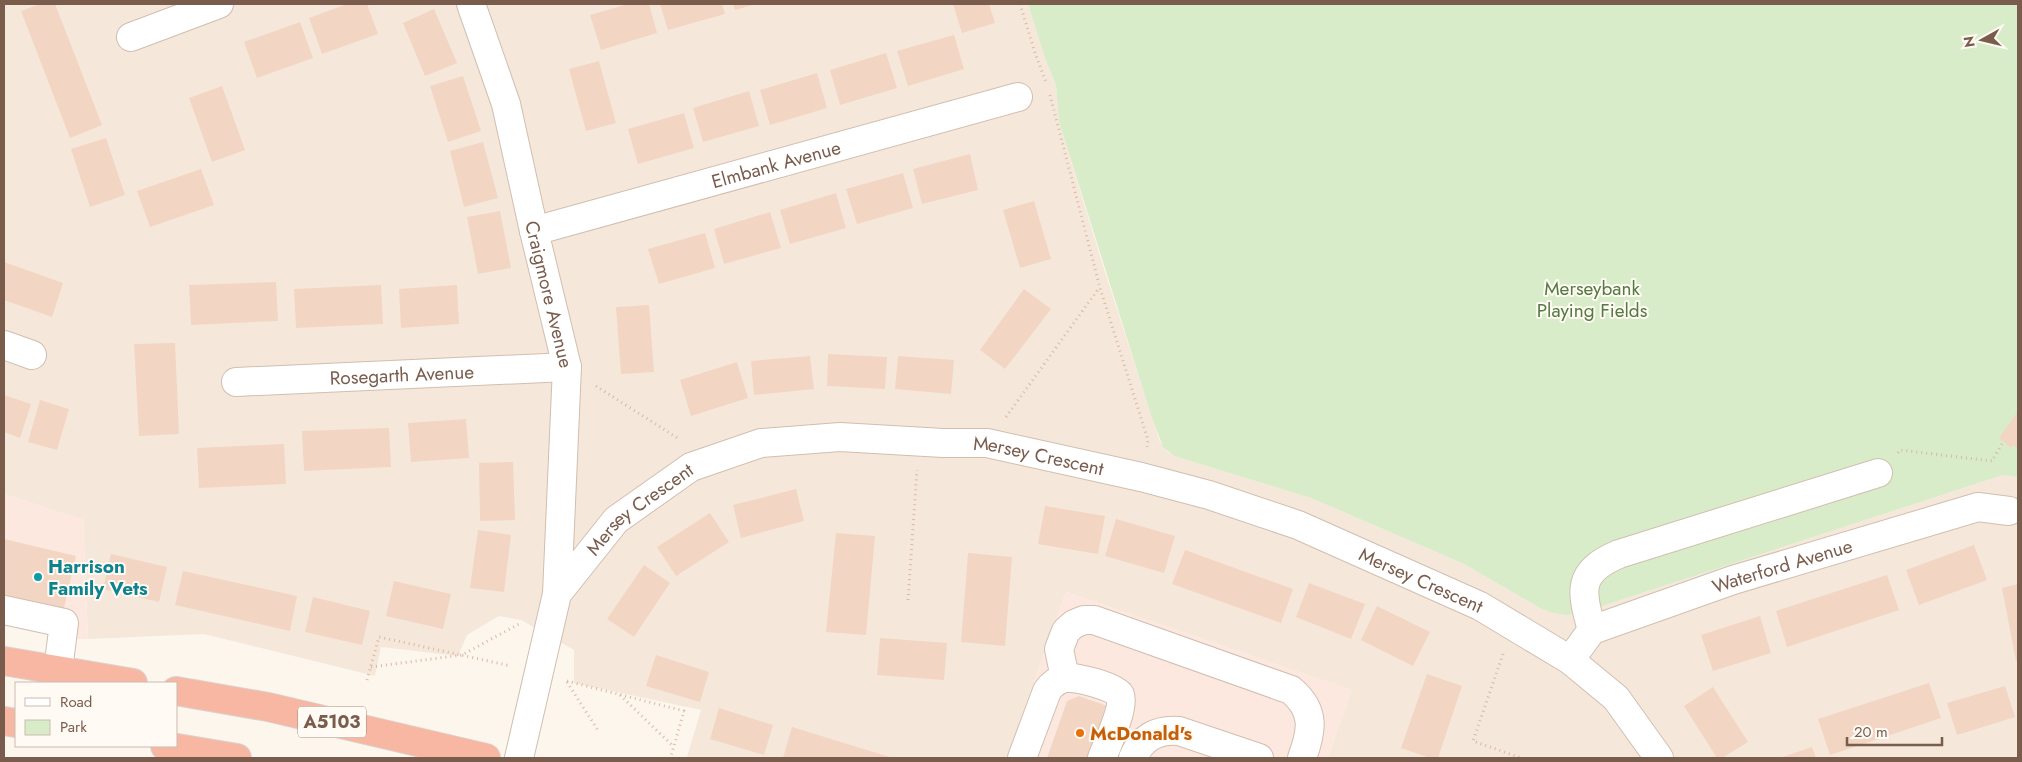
<svg xmlns="http://www.w3.org/2000/svg" width="2022" height="762" font-family="Jost,sans-serif">
  <rect width="100%" height="100%" fill="#fdf6ec"/>
  <path fill="#f5e8da" d="M4,4H1028L1045,58L1056,85L1059,122L1105,272L1160,442L1168,452L1174,456L1311,498L1464,564L1538,607L1587,611L2003,475L2016,476L2018,477V758H1328L1351,690L1066,592L1007,758L687,757L701,710L574,683V650L521,620L499,616L467,635L458,656L381,647L375,676L204,634L88,639L83,520L4,494Z"/>
  <g fill="#fde8e0">
    <path d="M4,494L83,520L88,639H77L4,625Z"/>
    <path d="M1066,592L1352,690L1328,758H1007Z"/>
  </g>
  <path fill="#d8ecc9" d="M1028,4H2018V477L2003,475L1587,611L1567,615L1553,613L1538,607L1464,564L1311,498L1174,456L1163,447L1152,418L1077,179L1059,122L1056,85L1045,58Z"/>
  <g fill="#f3d5c3">
    <path d="M40,4H55L102,125L70,138L21,11Z"/>
    <path d="M347,4H367L378,34L322,54L309,18Z"/>
    <path d="M628,4H649L657,33L601,50L590,15Z"/>
    <path d="M660,4H722L725,14L668,30Z"/>
    <path d="M733,4H756L735,10Z"/>
    <path d="M953,4H989L995,23L962,33Z"/>
    <path d="M434,9L457,63L425,76L403,23Z"/>
    <path d="M300,22L313,58L257,78L244,42Z"/>
    <path d="M954,35L964,69L908,86L897,51Z"/>
    <path d="M886,53L897,88L840,105L830,70Z"/>
    <path d="M599,61L616,123L586,131L569,69Z"/>
    <path d="M817,73L827,108L770,125L760,90Z"/>
    <path d="M463,76L481,131L448,142L430,86Z"/>
    <path d="M222,86L245,150L212,162L189,98Z"/>
    <path d="M749,91L759,126L703,142L693,108Z"/>
    <path d="M684,113L694,148L638,164L628,129Z"/>
    <path d="M106,138L125,195L90,207L71,149Z"/>
    <path d="M483,142L498,198L464,207L450,151Z"/>
    <path d="M970,154L978,190L922,204L913,169Z"/>
    <path d="M201,169L214,205L150,227L137,191Z"/>
    <path d="M903,173L913,208L857,224L846,189Z"/>
    <path d="M836,193L846,228L790,244L780,210Z"/>
    <path d="M1034,201L1051,259L1020,268L1003,210Z"/>
    <path d="M500,211L511,268L478,274L467,217Z"/>
    <path d="M770,212L781,248L724,264L714,229Z"/>
    <path d="M705,233L715,268L659,284L648,249Z"/>
    <path d="M4,262L63,283L52,317L4,300Z"/>
    <path d="M276,282L278,321L191,325L189,285Z"/>
    <path d="M381,285L383,324L296,328L294,289Z"/>
    <path d="M457,285L459,324L401,328L399,289Z"/>
    <path d="M1024,289L1051,309L1005,369L980,350Z"/>
    <path d="M649,305L654,372L621,374L616,307Z"/>
    <path d="M175,343L179,434L139,436L134,344Z"/>
    <path d="M828,354L887,357L885,389L827,386Z"/>
    <path d="M810,356L814,389L754,395L751,361Z"/>
    <path d="M898,356L954,360L951,394L895,389Z"/>
    <path d="M737,362L748,398L691,416L680,380Z"/>
    <path d="M4,395L31,404L20,438L4,432Z"/>
    <path d="M40,400L69,409L57,450L28,442Z"/>
    <path d="M2018,411V448L2013,445L2011,448L1999,438Z"/>
    <path d="M466,419L469,458L411,462L408,423Z"/>
    <path d="M389,428L391,467L304,471L302,431Z"/>
    <path d="M284,444L286,484L199,488L197,448Z"/>
    <path d="M513,462L515,520L480,521L479,463Z"/>
    <path d="M796,489L804,521L741,538L733,505Z"/>
    <path d="M1045,506L1105,516L1098,554L1038,544Z"/>
    <path d="M710,513L729,542L676,576L657,547Z"/>
    <path d="M1116,519L1175,536L1164,573L1105,556Z"/>
    <path d="M478,530L511,535L504,592L470,588Z"/>
    <path d="M836,533L875,536L866,635L826,632Z"/>
    <path d="M4,539L76,556L63,612L4,598Z"/>
    <path d="M1974,545L1987,580L1919,605L1906,570Z"/>
    <path d="M1185,550L1293,589L1281,623L1172,584Z"/>
    <path d="M968,553L1012,557L1005,646L961,642Z"/>
    <path d="M111,554L167,567L159,602L103,589Z"/>
    <path d="M644,565L670,583L634,637L607,619Z"/>
    <path d="M183,571L297,596L290,631L175,605Z"/>
    <path d="M1887,575L1899,610L1787,647L1776,611Z"/>
    <path d="M394,581L451,594L443,629L386,616Z"/>
    <path d="M1309,583L1365,604L1351,639L1296,617Z"/>
    <path d="M2018,584V660L2016,661L2002,588Z"/>
    <path d="M313,597L370,611L362,645L305,632Z"/>
    <path d="M1377,606L1430,632L1413,666L1361,640Z"/>
    <path d="M1760,616L1771,653L1713,671L1701,635Z"/>
    <path d="M880,638L947,643L944,680L877,675Z"/>
    <path d="M656,655L709,672L700,702L646,686Z"/>
    <path d="M1427,674L1462,686L1438,758H1430L1401,748Z"/>
    <path d="M1929,683L1941,718L1830,755L1818,719Z"/>
    <path d="M2005,686L2015,717L1957,735L1947,703Z"/>
    <path d="M1713,687L1748,742L1722,758H1717L1684,706Z"/>
    <path d="M1079,696L1113,708L1095,758H1047L1067,701Z"/>
    <path d="M719,708L773,725L764,755L710,739Z"/>
    <path d="M792,727L893,758H783Z"/>
    <path d="M1812,747L1816,758H1780Z"/>
  </g>
  <g fill="none" stroke-linecap="round" stroke-linejoin="round">
    <g stroke="#d1beb0" stroke-width="30">
      <g id="minor">
        <path id="s1" d="M471,4L506,104L534,231L567,367L557,594"/>
        <path d="M131,37L219,4"/>
        <path id="s2" d="M534,231L1018,97"/>
        <path d="M4,345L32,355"/>
        <path id="s3" d="M236,382L567,367"/>
        <path d="M4,610L64,623L58,670"/>
        <path d="M1592,630C1581,591 1576,572 1619,554L1878,473"/>
        <path id="s4" d="M1570,660L1592,630L1733,580L1978,507L2009,511"/>
        <path d="M1065,678L1059,649L1066,631L1074,624L1084,620H1094L1291,690C1316,711 1312,731 1302,758"/>
        <path id="s5" d="M519,758L557,594L616,520L691,467L761,443L840,437L943,443H987L1141,477L1209,495L1298,525L1480,606L1570,660L1616,698L1659,758"/>
        <path d="M1022,758L1047,691C1051,685 1057,680 1065,678C1075,676 1116,687 1120,695C1125,707 1107,745 1102,758"/>
        <path d="M1133,758C1141,738 1157,729 1179,731L1259,758"/>
      </g>
    </g>
    <g stroke="#dad1cd" stroke-width="30">
      <g id="highway">
        <path d="M4,661L133,683"/>
        <path d="M176,691L268,707L486,758"/>
        <path d="M4,721L16,723"/>
        <path d="M165,746L237,758"/>
      </g>
    </g>
    <g stroke="#d9b8a5" stroke-width="3" stroke-dasharray="1 4" stroke-linecap="butt">
      <path d="M1020,4L1035,53L1046,82"/>
      <path d="M1050,95L1100,288L1148,440L1147,447"/>
      <path d="M596,386L679,439"/>
      <path d="M1006,417L1099,288"/>
      <path d="M1898,453L1900,450L1992,461L2003,442"/>
      <path d="M908,600L917,470"/>
      <path d="M1503,654L1473,741L1521,758"/>
      <path d="M371,667L462,655L519,624"/>
      <path d="M367,680L379,637L511,666"/>
      <path d="M567,681L684,711L671,756"/>
      <path d="M567,682L599,732"/>
      <path d="M620,695L674,747"/>
    </g>
    <use href="#minor" stroke="#fff" stroke-width="28"/>
    <use href="#highway" stroke="#f7b7a3" stroke-width="28"/>
  </g>
  <circle fill="#0f9aa8" stroke="#fffaf3" stroke-width="2" cx="38" cy="577" r="5"/>
  <circle fill="#e8710a" stroke="#fffaf3" stroke-width="2" cx="1080" cy="733" r="5"/>
  <g text-anchor="middle" stroke-width="4" stroke-linejoin="round" paint-order="stroke">
    <rect fill="#fffaf3" stroke="#a28b7f" stroke-width="1" x="298" y="706.5" width="68" height="31" rx="4"/>
    <g font-size="18" font-weight="bold" fill="#7a5c4d">
      <text x="332" y="728">A5103</text>
    </g>
    <g font-size="19" fill="#7a5c4d" stroke="#fffaf3">
      <text dy="7" stroke="none"><textPath href="#s2" startOffset="251">Elmbank Avenue</textPath></text>
      <text dy="7" stroke="none"><textPath href="#s1" startOffset="301">Craigmore Avenue</textPath></text>
      <text dy="7" stroke="none"><textPath href="#s3" startOffset="166">Rosegarth Avenue</textPath></text>
      <text dy="7" stroke="none"><textPath href="#s5" startOffset="708">Mersey Crescent</textPath></text>
      <text dy="7" stroke="none"><textPath href="#s5" startOffset="288">Mersey Crescent</textPath></text>
      <text dy="7" stroke="none"><textPath href="#s4" startOffset="238">Waterford Avenue</textPath></text>
      <text dy="7" stroke="none"><textPath href="#s5" startOffset="1112">Mersey Crescent</textPath></text>
    </g>
    <g font-size="19" fill="#537a41" stroke="#fffaf3">
      <text x="1592" y="295">Merseybank<tspan x="1592" dy="22">Playing Fields</tspan></text>
    </g>
    <g font-size="19" font-weight="bold" fill="#0d838f" stroke="#fffaf3" text-anchor="start">
      <text x="48" y="573">Harrison<tspan x="48" dy="22">Family Vets</tspan></text>
    </g>
    <g font-size="19" font-weight="bold" fill="#c56008" stroke="#fffaf3" text-anchor="start">
      <text x="1090" y="740">McDonald's</text>
    </g>
  </g>
  <rect width="2022" height="762" fill="none" stroke="#7a5c4d" stroke-width="10"/>
  <rect x="15" y="682" width="162" height="65" fill="#fffaf3" stroke="#cabbb1"/>
  <rect x="25" y="698" width="25" height="8" fill="#ffffff" stroke="#cabbb1"/>
  <text x="60" y="707" font-size="15" fill="#7a5c4d">Road</text>
  <rect x="25" y="720" width="25" height="15" fill="#d8ecc9" stroke="#cabbb1"/>
  <text x="60" y="732" font-size="15" fill="#7a5c4d">Park</text>
  <g transform="translate(1982 40) rotate(262)" stroke="#fffaf3" stroke-width="4" paint-order="stroke">
  <path d="M0-4L9 19L0 12L-9 19Z" fill="#7a5c4d"/>
  <text y="-8" font-size="14" font-weight="bold" text-anchor="middle" fill="#7a5c4d">N</text>
  </g>
  <path d="M1847 737v8h95v-8" fill="none" stroke="#7a5c4d" stroke-width="2.5"/>
  <text x="1854" y="737" font-size="15" fill="#7a5c4d" stroke="#fffaf3" stroke-width="4" paint-order="stroke">20 m</text>
</svg>
